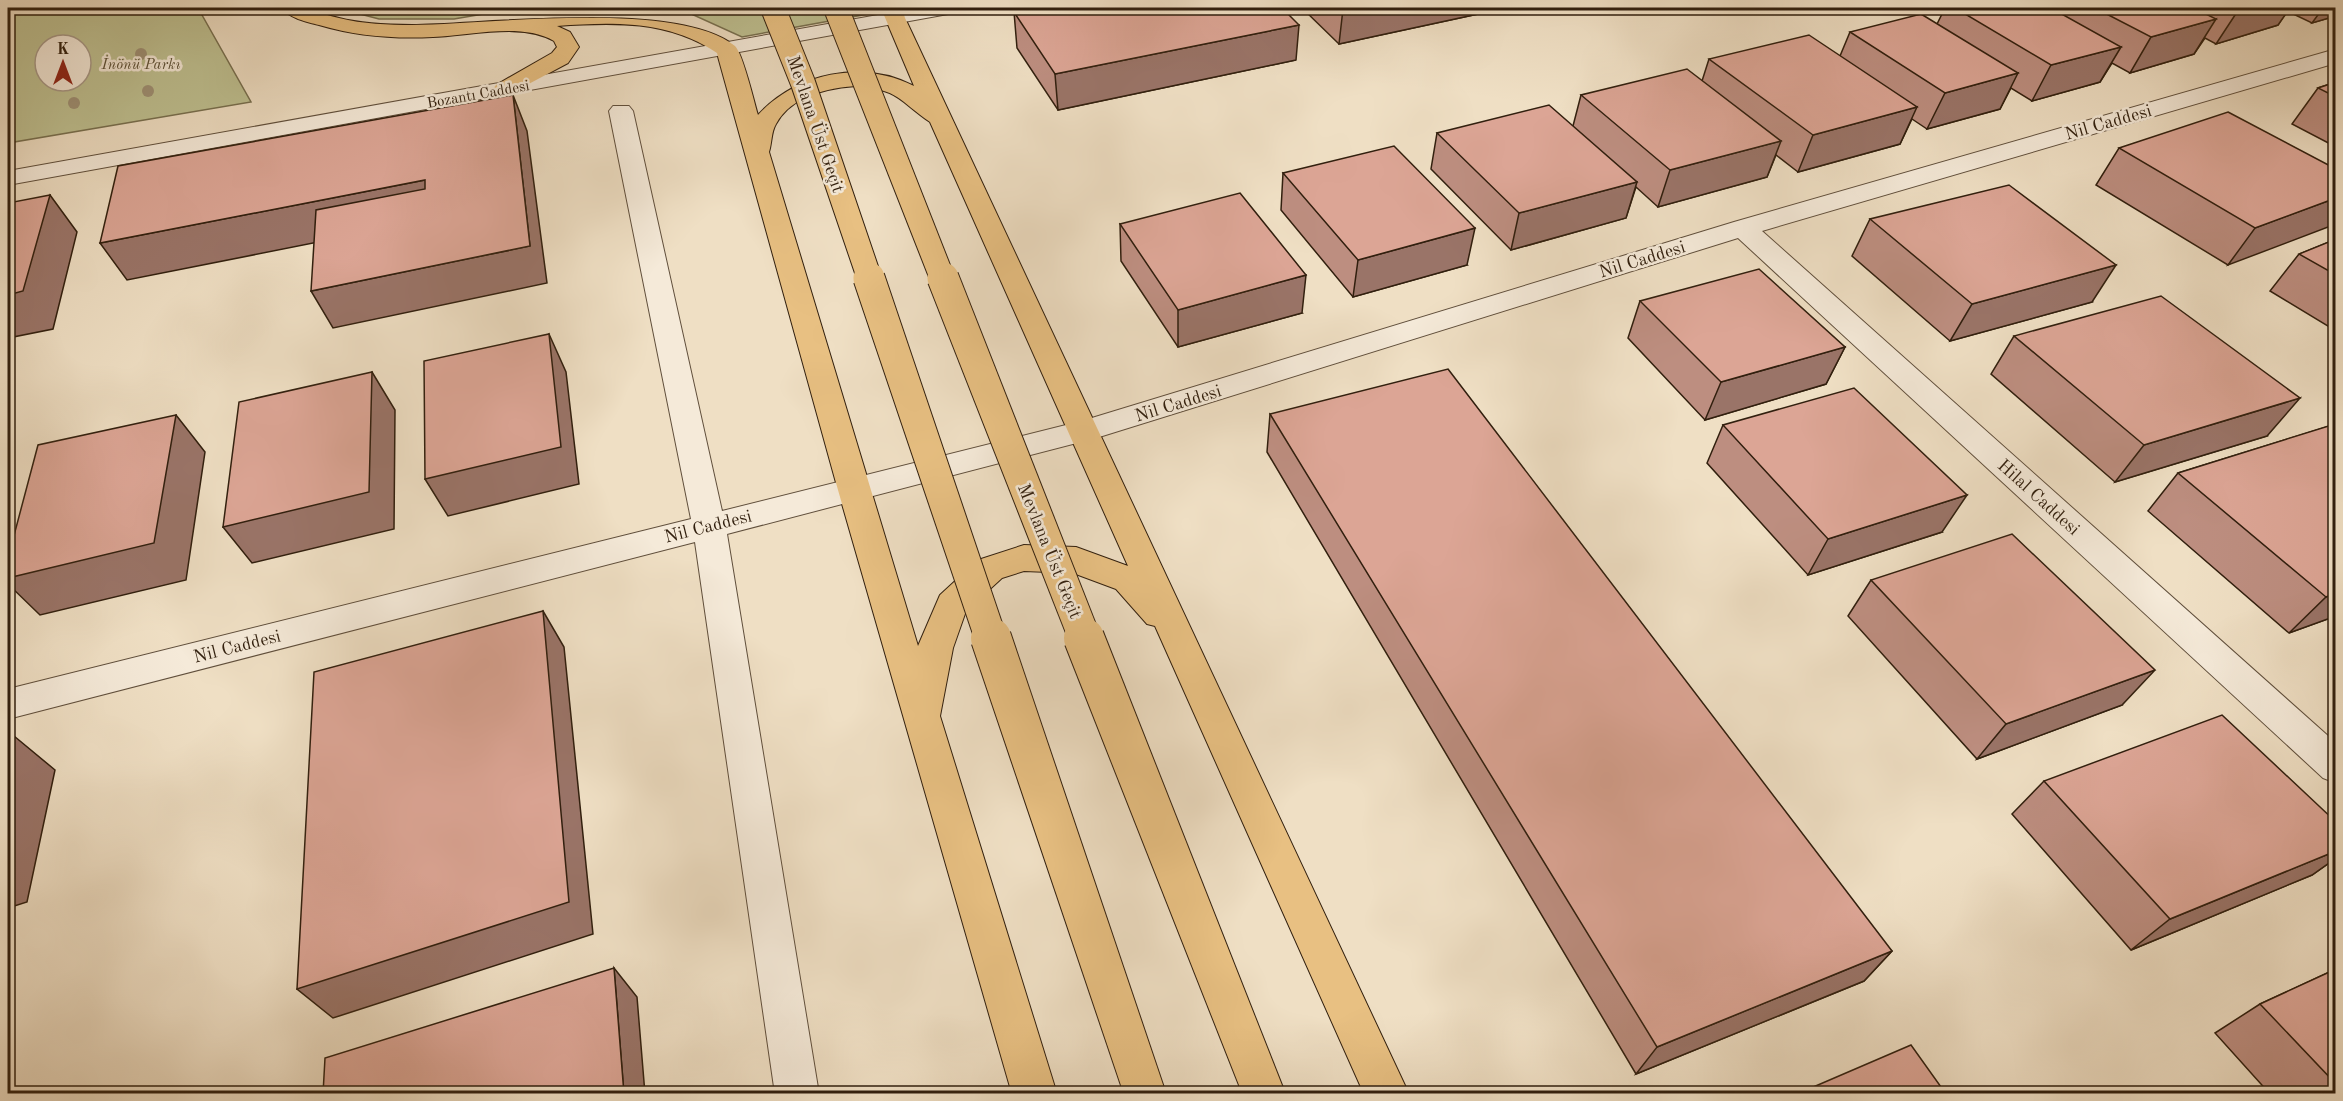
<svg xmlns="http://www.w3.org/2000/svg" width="2343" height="1101" font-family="'Old Standard TT',serif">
  <rect width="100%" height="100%" fill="#efdfc4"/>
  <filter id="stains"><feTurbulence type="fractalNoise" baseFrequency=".00333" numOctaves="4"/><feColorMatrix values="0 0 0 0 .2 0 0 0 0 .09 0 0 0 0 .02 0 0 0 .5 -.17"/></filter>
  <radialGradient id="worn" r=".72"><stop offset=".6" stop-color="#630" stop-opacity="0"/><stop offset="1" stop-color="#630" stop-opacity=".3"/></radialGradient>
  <g fill="#bec091" stroke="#787050" stroke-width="1.5" fill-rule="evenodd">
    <path d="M8,8H198L251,102L8,143ZM45,45H81V81H45Z"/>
    <path d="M337,8H519L454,19H379Z"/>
    <path d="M647,8H869L868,14L742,37L687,12Z"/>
  </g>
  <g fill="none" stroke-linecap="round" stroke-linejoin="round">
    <g stroke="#604f3c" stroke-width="2">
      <g id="minor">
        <path d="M917,8H959L956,13L948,14L8,185V171Z"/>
        <path d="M2336,49V63L1762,231L2336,743V783L2323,778L1738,238L1096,438L727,534L819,1094H775L695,542L8,719V689L691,519L609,111L613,106H629L633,111L722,511L1082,421L1734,222Z"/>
      </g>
    </g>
    <g stroke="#311f0e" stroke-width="2">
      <path id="highway" d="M282,8C304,6 319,13 339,18C363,24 388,25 412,25C491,24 677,0 735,46C743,54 754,102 758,115C796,73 862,59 914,86L881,8H902L905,18L1409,1094H1364L1155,626L1147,624L1116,589L1073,573L1024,571L1002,578L966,611L953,648L940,716L1057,1094H1012L838,490L717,53C668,20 613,22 557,26L570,32L579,47L568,63L504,97L496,95L492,90L496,85L552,53L557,47L554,41C522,22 469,36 433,37C394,39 356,36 319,25C307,22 289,18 282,8ZM856,86C900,90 898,100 930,122L1128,566L1076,547L1024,545L978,560L940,595L918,646L769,152C772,143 771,132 776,124C791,96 828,88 856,86Z"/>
    </g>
    <use href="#minor" fill="#f5ead9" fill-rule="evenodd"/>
    <use href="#highway" fill="#e8c082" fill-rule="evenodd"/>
    <g stroke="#311f0e" stroke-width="26" stroke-linecap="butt">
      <g id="highway-bridge-far2">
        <path d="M773,8L803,83L870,280"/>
        <path d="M836,8L943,280"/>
      </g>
    </g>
    <g stroke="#311f0e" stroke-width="33" stroke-linecap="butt">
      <g id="highway-bridge-far1">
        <path d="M869,278L991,639"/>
        <path d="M943,278L1085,639"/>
      </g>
    </g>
    <g stroke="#311f0e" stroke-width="42" stroke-linecap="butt">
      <g id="highway-bridge">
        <path d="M991,638L1145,1094"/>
        <path d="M1084,638L1264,1094"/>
      </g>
    </g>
    <use href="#highway-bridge-far2" stroke="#e8c082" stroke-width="24"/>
    <use href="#highway-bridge-far1" stroke="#e8c082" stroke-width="31"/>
    <use href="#highway-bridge" stroke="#e8c082" stroke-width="40"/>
  </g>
  <g fill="#9e9075">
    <circle cx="141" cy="54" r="6"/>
    <circle cx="148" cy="91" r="6"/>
    <circle cx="74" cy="103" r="6"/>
  </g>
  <g fill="#bd8e80" stroke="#311f0e" stroke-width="1.5">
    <path d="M1302,8H1506L1339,44Z"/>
    <path d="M1945,8H2336V16L2312,23L2287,11L2278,25L2216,44L2205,38L2194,54L2130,73L2112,63L2100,82L2032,101L2011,88L2000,109L1927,129L1912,119L1900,144L1798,172L1776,155L1767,177L1658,207L1636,187L1626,218L1511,250L1431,169L1437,133L1573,126L1581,95L1702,81L1709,59L1840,56L1850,32L1937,24Z"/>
    <path d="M1014,12L1296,60L1058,110L1017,48Z"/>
    <path d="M2336,82V147L2292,124L2318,88Z"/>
    <path d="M2119,148L2336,169L2228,265L2096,185Z"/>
    <path d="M1283,173L1467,265L1353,297L1281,210Z"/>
    <path d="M1870,219L2092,302L1950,341L1852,256Z"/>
    <path d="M1120,224L1302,313L1178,347L1121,261Z"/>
    <path d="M2336,239V331L2270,291L2299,254Z"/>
    <path d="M1640,301L1845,347L1826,384L1705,420L1628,338Z"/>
    <path d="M2014,336L2267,436L2115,482L1991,374Z"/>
    <path d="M1270,414L1892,951L1864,981L1636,1074L1267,452Z"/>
    <path d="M2336,424V616L2289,633L2148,511L2178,473Z"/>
    <path d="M1723,425L1942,532L1808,575L1707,463Z"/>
    <path d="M1871,580L2122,705L1977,759L1848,616Z"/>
    <path d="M2044,781L2336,822V858L2312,875L2131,950L2012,814Z"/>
    <path d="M2336,969V1094H2270L2215,1033L2260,1004Z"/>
  </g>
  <g fill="#9a7468" stroke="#311f0e" stroke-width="1.5">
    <path d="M1350,8H1506L1339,44L1343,9Z"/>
    <path d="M2243,8H2290L2278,25L2216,44L2239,9Z"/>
    <path d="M2323,8H2336V16L2312,23Z"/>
    <path d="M2216,19L2194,54L2130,73L2151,37Z"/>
    <path d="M1299,25L1296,60L1058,110L1055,74Z"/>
    <path d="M2121,47L2100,82L2032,101L2051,65Z"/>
    <path d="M2018,73L2000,109L1927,129L1945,93Z"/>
    <path d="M513,95L527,131L547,283L333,328L311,291L530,246Z"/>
    <path d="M1917,107L1900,144L1798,172L1813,135Z"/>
    <path d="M1781,141L1767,177L1658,207L1670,170Z"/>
    <path d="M425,180L444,217L127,280L100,243Z"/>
    <path d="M1637,182L1626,218L1511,250L1519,213Z"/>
    <path d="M50,195L77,232L53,329L8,338V295Z"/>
    <path d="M2336,198V224L2228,265L2255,228Z"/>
    <path d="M1475,228L1467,265L1353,297L1358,260Z"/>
    <path d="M2116,265L2092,302L1950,341L1972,304Z"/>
    <path d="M1306,275L1302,313L1178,347V310Z"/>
    <path d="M549,334L566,372L579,484L448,516L425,479Z"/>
    <path d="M1845,347L1826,384L1705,420L1721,382Z"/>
    <path d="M372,372L395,410L394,529L252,563L223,527Z"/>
    <path d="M2300,398L2267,436L2115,482L2144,445Z"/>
    <path d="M176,415L205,452L186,580L40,615L8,584V578Z"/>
    <path d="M8,488L14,495L8,519Z"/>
    <path d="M1967,495L1942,532L1808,575L1828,539Z"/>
    <path d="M2336,593V616L2289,633L2326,597Z"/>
    <path d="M543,611L564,647L593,934L333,1018L297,989Z"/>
    <path d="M2155,670L2122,705L1977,759L2006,724Z"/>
    <path d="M14,736L55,770L27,902L8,908V763Z"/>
    <path d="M2336,851V858L2312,875L2131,950L2170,919Z"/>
    <path d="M1892,951L1864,981L1636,1074L1657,1047Z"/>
    <path d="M8,952L14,957L8,986Z"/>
    <path d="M614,968L637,997L645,1094H624Z"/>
  </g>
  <g fill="#dca595" stroke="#311f0e" stroke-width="1.5">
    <path d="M1040,8H1282L1299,25L1055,74L1014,12Z"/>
    <path d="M1955,8H2051L2121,47L2051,65Z"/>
    <path d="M2095,8H2194L2216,19L2151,37Z"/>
    <path d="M1921,14L2018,73L1945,93L1850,32Z"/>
    <path d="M1809,35L1917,107L1813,135L1709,59Z"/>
    <path d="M1687,69L1781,141L1670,170L1581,95Z"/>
    <path d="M2336,82V97L2318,88Z"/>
    <path d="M513,95L530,246L311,291L316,210L425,189V180L100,243L118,166Z"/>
    <path d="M1549,105L1637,182L1519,213L1437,133Z"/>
    <path d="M2228,112L2336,169V198L2255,228L2119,148Z"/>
    <path d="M1394,146L1475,228L1358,260L1283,173Z"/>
    <path d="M2009,185L2116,265L1972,304L1870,219Z"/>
    <path d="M1240,193L1306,275L1178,310L1120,224Z"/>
    <path d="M50,195L23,291L8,295V203Z"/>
    <path d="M2336,239V275L2299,254Z"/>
    <path d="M1759,269L1845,347L1721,382L1640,301Z"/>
    <path d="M2161,296L2300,398L2144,445L2014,336Z"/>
    <path d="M549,334L561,447L425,479L424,361Z"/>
    <path d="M1448,369L1892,951L1657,1047L1270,414Z"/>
    <path d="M372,372L369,492L223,527L239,402Z"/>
    <path d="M1854,388L1967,495L1828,539L1723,425Z"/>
    <path d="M176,415L154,543L8,578V558L38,445Z"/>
    <path d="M2335,424L2336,593L2326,597L2178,473Z"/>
    <path d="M2012,534L2155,670L2006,724L1871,580Z"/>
    <path d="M543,611L569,902L297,989L314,672Z"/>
    <path d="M2222,715L2336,822V851L2170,919L2044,781Z"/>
    <path d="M14,736L8,763V738Z"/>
    <path d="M614,968L624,1094H323L325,1058Z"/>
    <path d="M2336,969V1084L2260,1004Z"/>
    <path d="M1911,1045L1946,1094H1797Z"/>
  </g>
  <g text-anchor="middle" stroke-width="5" stroke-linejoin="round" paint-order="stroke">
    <g font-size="15" font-style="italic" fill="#5b4f35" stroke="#f5ead9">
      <text x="141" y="69">İnönü Parkı</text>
    </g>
    <g font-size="15" fill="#311f0e" stroke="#f5ead9">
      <text transform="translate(478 94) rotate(-10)" y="5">Bozantı Caddesi</text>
    </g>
    <g font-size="18" fill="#311f0e" stroke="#f5ead9">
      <text transform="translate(2108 122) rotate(-16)" y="6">Nil Caddesi</text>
      <text transform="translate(816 124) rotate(71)" y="6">Mevlana Üst Geçit</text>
      <text transform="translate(1642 259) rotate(-17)" y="6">Nil Caddesi</text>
      <text transform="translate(1178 403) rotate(-17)" y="6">Nil Caddesi</text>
      <text transform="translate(2039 497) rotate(42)" y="6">Hilal Caddesi</text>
      <text transform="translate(708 526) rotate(-14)" y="6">Nil Caddesi</text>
      <text transform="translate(1050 551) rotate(68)" y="6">Mevlana Üst Geçit</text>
      <text transform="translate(237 646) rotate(-14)" y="6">Nil Caddesi</text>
    </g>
  </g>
  <rect width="2343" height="1101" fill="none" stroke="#efdfc4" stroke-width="30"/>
  <rect x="9" y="9" width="2325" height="1083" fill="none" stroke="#311f0e" stroke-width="3"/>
  <rect x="15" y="15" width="2313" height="1071" fill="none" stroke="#311f0e" stroke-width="1.5"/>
  <g transform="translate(63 63)"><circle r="28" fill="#f5ead9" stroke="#a79988" stroke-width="1.5"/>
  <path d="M0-4.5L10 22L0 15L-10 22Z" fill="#8f2418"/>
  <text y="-9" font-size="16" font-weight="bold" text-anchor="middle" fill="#311f0e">K</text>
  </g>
  <rect width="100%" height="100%" filter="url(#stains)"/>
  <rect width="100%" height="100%" fill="url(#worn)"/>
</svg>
